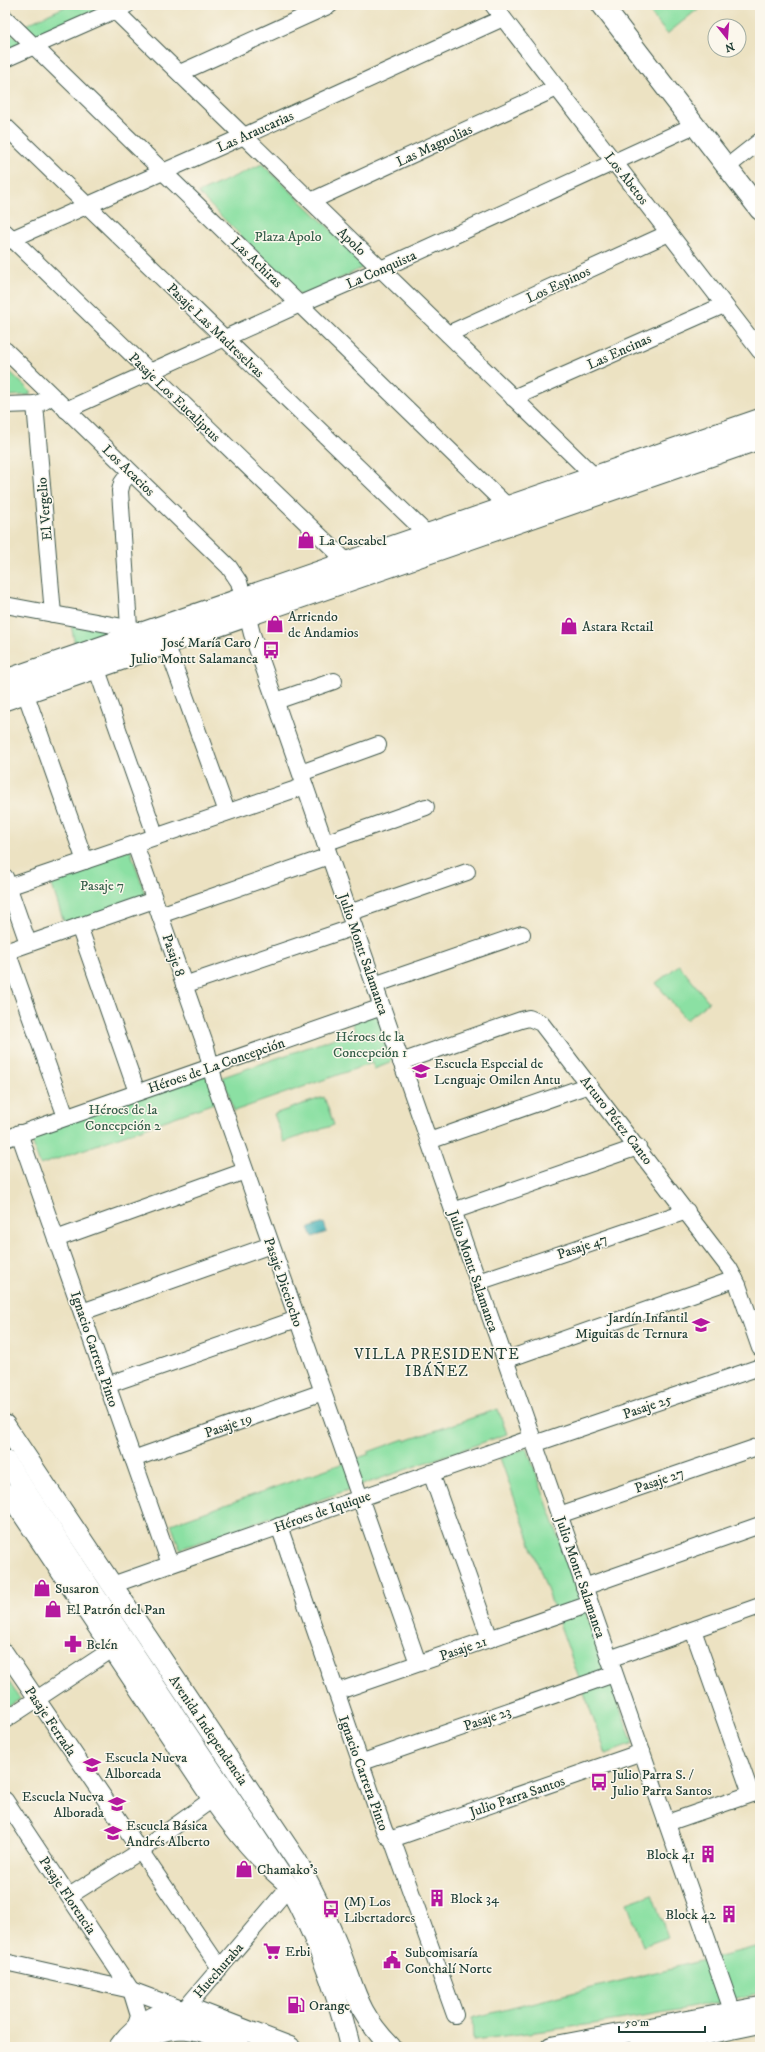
<svg xmlns="http://www.w3.org/2000/svg" width="765" height="2052" font-family="'IM FELL DW Pica',serif">
  <rect width="100%" height="100%" fill="#fbf7ec"/>
  <filter id="ink" filterUnits="userSpaceOnUse"><feTurbulence type="fractalNoise" baseFrequency=".025" numOctaves="2"/><feDisplacementMap in="SourceGraphic" scale="8" xChannelSelector="R" yChannelSelector="G"/><feConvolveMatrix kernelMatrix="1 2 1 2 8 2 1 2 1" color-interpolation-filters="sRGB"/></filter>
  <filter id="wash" filterUnits="userSpaceOnUse"><feTurbulence type="fractalNoise" baseFrequency=".012" numOctaves="4" result="noise"/><feDisplacementMap in="SourceGraphic" scale="16" xChannelSelector="R" yChannelSelector="G"/><feGaussianBlur stdDeviation="0.9" result="paint"/><feColorMatrix in="noise" values="0 0 0 0 0 0 0 0 0 0 0 0 0 0 0 0 0 1.4 0 .05"/><feComposite in="paint" operator="in"/></filter>
  <g filter="url(#wash)">
    <rect width="100%" height="100%" fill="#ece2c2"/>
    <g fill="#8be0a3" stroke="#558e6c">
      <path d="M69,5H94L99,10L36,38L23,26Z"/>
      <path d="M644,5H703L667,34Z"/>
      <path d="M9,31L23,44L5,51V33Z"/>
      <path d="M262,164L368,265L302,297L198,193Z"/>
      <path d="M5,367L30,391V395L5,396Z"/>
      <path d="M70,620L120,629L75,645Z"/>
      <path d="M130,849L146,897L65,925L49,877Z"/>
      <path d="M679,965L709,1002L686,1020L656,983Z"/>
      <path d="M376,1013L393,1059L390,1063L374,1069L372,1063L234,1111L223,1077L355,1031L352,1021Z"/>
      <path d="M205,1070L217,1102L40,1165L29,1133Z"/>
      <path d="M324,1097L334,1125L284,1142L274,1114Z"/>
      <path d="M498,1409L507,1434L180,1549L171,1524L369,1454L368,1452L404,1439L405,1441Z"/>
      <path d="M527,1448L633,1744L606,1754L500,1458Z"/>
      <path d="M5,1676L20,1699L5,1709Z"/>
      <path d="M652,1894L668,1937L643,1946L627,1903Z"/>
      <path d="M760,1946V1993C665,2015 569,2028 473,2040L472,2018Z"/>
    </g>
    <path fill="#39acb2" stroke="#2c7473" d="M324,1223L327,1232L313,1237L309,1228Z"/>
  </g>
  <g filter="url(#ink)">
    <g fill="none" stroke-linecap="round" stroke-linejoin="round">
      <g stroke="#3e5649" stroke-width="18">
        <g id="minor">
          <path d="M109,5L595,477"/>
          <path d="M493,5L760,351"/>
          <path d="M5,18L507,506"/>
          <path d="M5,59L127,5"/>
          <path d="M180,73L330,5"/>
          <path d="M5,126L427,534"/>
          <path d="M727,167L760,141"/>
          <path d="M311,201L557,88"/>
          <path d="M5,232L346,561"/>
          <path d="M5,242L244,136L503,18"/>
          <path d="M448,334L669,233"/>
          <path d="M5,350L229,567L239,582L252,634L733,2013"/>
          <path d="M513,398L724,305"/>
          <path d="M35,404L53,614"/>
          <path d="M5,405L35,404L45,401"/>
          <path d="M66,410L300,304L381,269L695,125"/>
          <path d="M5,605L139,630"/>
          <path d="M129,627L120,491L122,483L130,472"/>
          <path d="M166,643L227,812"/>
          <path d="M96,667L156,837"/>
          <path d="M25,692L85,861"/>
          <path d="M276,701L334,681"/>
          <path d="M301,773L378,745"/>
          <path d="M325,843L426,807"/>
          <path d="M135,844L206,1047L215,1084L418,1663"/>
          <path d="M5,877L28,943"/>
          <path d="M8,887L305,786"/>
          <path d="M349,913L467,872"/>
          <path d="M160,915L329,856"/>
          <path d="M79,926L137,1092"/>
          <path d="M7,951L66,1117"/>
          <path d="M5,952L154,900"/>
          <path d="M184,985L354,927"/>
          <path d="M374,985L522,934"/>
          <path d="M401,1062L521,1020L529,1018L541,1023L729,1268L738,1285L760,1348"/>
          <path d="M19,1133L170,1564"/>
          <path d="M5,1139L382,1007"/>
          <path d="M429,1141L589,1085"/>
          <path d="M453,1211L638,1147"/>
          <path d="M56,1239L245,1171"/>
          <path d="M478,1282L687,1211"/>
          <path d="M82,1312L271,1245"/>
          <path d="M505,1360L735,1279"/>
          <path d="M107,1385L297,1319"/>
          <path d="M534,1444L760,1367"/>
          <path d="M133,1459L323,1392"/>
          <path d="M431,1473L490,1639"/>
          <path d="M5,1491L211,1800C234,1832 258,1862 289,1887L184,2010L131,1990L5,1962"/>
          <path d="M559,1515L760,1446"/>
          <path d="M279,1526L384,1830L387,1836L392,1839L455,2015"/>
          <path d="M112,1585L532,1438"/>
          <path d="M584,1587L760,1525"/>
          <path d="M693,1630L751,1794"/>
          <path d="M5,1652L220,1968"/>
          <path d="M609,1659L760,1606"/>
          <path d="M336,1692L590,1604"/>
          <path d="M5,1720L111,1650"/>
          <path d="M360,1763L614,1674"/>
          <path d="M5,1800L131,1990L139,2016L135,2028"/>
          <path d="M667,1823L760,1791"/>
          <path d="M392,1839L642,1752"/>
          <path d="M69,1896L139,1852L211,1800"/>
        </g>
      </g>
      <g stroke="#3e5649" stroke-width="22">
        <g id="major">
          <path d="M602,5L760,210"/>
          <path d="M5,680L760,419"/>
          <path d="M5,700L760,439"/>
          <path d="M5,1425L297,1861C313,1890 327,1919 339,1949C356,1992 357,2012 391,2047"/>
          <path d="M5,1460L289,1887C317,1938 337,1991 350,2047"/>
          <path d="M119,2047C137,2021 166,2005 199,2012L290,2047"/>
          <path d="M551,2047L760,2007"/>
        </g>
      </g>
      <g stroke="#3e5649" stroke-width="24">
        <g id="highway">
          <path d="M135,2047C165,2016 206,2027 239,2047"/>
          <path d="M640,2047L760,2022"/>
        </g>
      </g>
      <use href="#minor" stroke="#fff" stroke-width="16"/>
      <use href="#major" stroke="#fff" stroke-width="20"/>
      <use href="#highway" stroke="#fff" stroke-width="22"/>
    </g>
  </g>
  <defs>
    <g id="shop-bare" transform="scale(1.38)"><path d="M-5-2.5h2.3a2.7 3.5 0 0 1 5.4 0H5L5.5 6h-11ZM-1.5-2.5h3a1.5 2.3 0 0 0-3 0Z" fill="#b5179e" stroke="#fbf7ec" stroke-width="2.5" paint-order="stroke"/></g>
    <g id="bus-bare" transform="scale(1.38)"><path d="M-5-6H5V4H4V6H2V4H-2V6H-4V4H-5ZM-3.5-4V0h7V-4ZM-3.5 1.2v1.5H-2V1.2ZM2 1.2v1.5H3.5V1.2Z" fill="#b5179e" stroke="#fbf7ec" stroke-width="2.5" paint-order="stroke"/></g>
    <g id="school-bare" transform="scale(1.38)"><path d="M0-5L7-2L0 1L-7-2ZM-4 1L0 2.5L4 1V4Q0 6-4 4Z" fill="#b5179e" stroke="#fbf7ec" stroke-width="2.5" paint-order="stroke"/></g>
    <g id="pharmacy-bare" transform="scale(1.38)"><path d="M-2-6h4v4h4v4h-4v4h-4v-4h-4v-4h4Z" fill="#b5179e" stroke="#fbf7ec" stroke-width="2.5" paint-order="stroke"/></g>
    <g id="building-bare" transform="scale(1.38)"><path d="M-4-6H4V6H1V3H-1V6H-4ZM-2.5-4.3h1.7v1.8h-1.7ZM.8-4.3h1.7v1.8H.8ZM-2.5-1h1.7V.8h-1.7ZM.8-1h1.7V.8H.8Z" fill="#b5179e" stroke="#fbf7ec" stroke-width="2.5" paint-order="stroke"/></g>
    <g id="supermarket-bare" transform="scale(1.38)"><path d="M-6-5.5h2.5l.6 2H6L4.5 2H-2.5L-4.4-4H-6ZM-1.5 3.2a1.3 1.3 0 1 0 .1 0ZM3 3.2a1.3 1.3 0 1 0 .1 0Z" fill="#b5179e" stroke="#fbf7ec" stroke-width="2.5" paint-order="stroke"/></g>
    <g id="civic-bare" transform="scale(1.38)"><path d="M-.6-6.5H3V-4.5H.6V-3L4-1V1h2V6H-6V1h2V-1L-.6-3ZM-1.2 2.5V6h2.4V2.5Z" fill="#b5179e" stroke="#fbf7ec" stroke-width="2.5" paint-order="stroke"/></g>
    <g id="fuel-bare" transform="scale(1.38)"><path d="M-5.5-6h7V0h2V4h1.3V-2.5L3-4.5l.8-.8L6-3V5H2.5V1h-1V6h-7ZM-4.2-4.7v3.2H.2V-4.7Z" fill="#b5179e" stroke="#fbf7ec" stroke-width="2.5" paint-order="stroke"/></g>
  </defs>
  <g fill-rule="evenodd">
    <use href="#shop-bare" x="306" y="540"/>
    <use href="#shop-bare" x="275" y="624"/>
    <use href="#shop-bare" x="569" y="626"/>
    <use href="#bus-bare" x="271" y="650"/>
    <use href="#school-bare" x="421" y="1071"/>
    <use href="#school-bare" x="701" y="1325"/>
    <use href="#shop-bare" x="42" y="1588"/>
    <use href="#shop-bare" x="53" y="1609"/>
    <use href="#pharmacy-bare" x="73" y="1644"/>
    <use href="#school-bare" x="92" y="1765"/>
    <use href="#bus-bare" x="599" y="1782"/>
    <use href="#school-bare" x="117" y="1804"/>
    <use href="#school-bare" x="113" y="1833"/>
    <use href="#building-bare" x="708" y="1854"/>
    <use href="#shop-bare" x="244" y="1869"/>
    <use href="#building-bare" x="437" y="1898"/>
    <use href="#bus-bare" x="331" y="1909"/>
    <use href="#building-bare" x="729" y="1914"/>
    <use href="#supermarket-bare" x="272" y="1951"/>
    <use href="#civic-bare" x="392" y="1960"/>
    <use href="#fuel-bare" x="296" y="2005"/>
  </g>
  <g text-anchor="middle" stroke-width="3" stroke-linejoin="round" paint-order="stroke">
    <g font-size="14" fill="#1f3d34" stroke="#fbf7ec">
      <text transform="translate(255 131) rotate(-24)" y="5">Las Araucarias</text>
      <text transform="translate(434 145) rotate(-25)" y="5">Las Magnolias</text>
      <text transform="translate(627 178) rotate(52)" y="5">Los Abetos</text>
      <text transform="translate(352 241) rotate(44)" y="5">Apolo</text>
      <text transform="translate(257 262) rotate(44)" y="5">Las Achiras</text>
      <text transform="translate(381 269) rotate(-24)" y="5">La Conquista</text>
      <text transform="translate(558 284) rotate(-25)" y="5">Los Espinos</text>
      <text transform="translate(216 330) rotate(44)" y="5">Pasaje Las Madreselvas</text>
      <text transform="translate(619 351) rotate(-24)" y="5">Las Encinas</text>
      <text transform="translate(175 397) rotate(44)" y="5">Pasaje Los Eucaliptus</text>
      <text transform="translate(129 470) rotate(44)" y="5">Los Acacios</text>
      <text transform="translate(44 509) rotate(-95)" y="5">El Vergelio</text>
      <text transform="translate(364 954) rotate(71)" y="5">Julio Montt Salamanca</text>
      <text transform="translate(174 955) rotate(71)" y="5">Pasaje 8</text>
      <text transform="translate(216 1065) rotate(-19)" y="5">Héroes de La Concepción</text>
      <text transform="translate(617 1120) rotate(52)" y="5">Arturo Pérez Canto</text>
      <text transform="translate(582 1246) rotate(-19)" y="5">Pasaje 47</text>
      <text transform="translate(474 1271) rotate(71)" y="5">Julio Montt Salamanca</text>
      <text transform="translate(284 1282) rotate(71)" y="5">Pasaje Dieciocho</text>
      <text transform="translate(95 1349) rotate(71)" y="5">Ignacio Carrera Pinto</text>
      <text transform="translate(647 1406) rotate(-19)" y="5">Pasaje 25</text>
      <text transform="translate(228 1425) rotate(-19)" y="5">Pasaje 19</text>
      <text transform="translate(659 1480) rotate(-19)" y="5">Pasaje 27</text>
      <text transform="translate(322 1511) rotate(-19)" y="5">Héroes de Iquique</text>
      <text transform="translate(581 1577) rotate(71)" y="5">Julio Montt Salamanca</text>
      <text transform="translate(463 1648) rotate(-19)" y="5">Pasaje 21</text>
      <text transform="translate(487 1718) rotate(-19)" y="5">Pasaje 23</text>
      <text transform="translate(51 1721) rotate(56)" y="5">Pasaje Ferrada</text>
      <text transform="translate(209 1730) rotate(56)" y="5">Avenida Independencia</text>
      <text transform="translate(364 1773) rotate(70)" y="5">Ignacio Carrera Pinto</text>
      <text transform="translate(517 1796) rotate(-19)" y="5">Julio Parra Santos</text>
      <text transform="translate(68 1895) rotate(56)" y="5">Pasaje Florencia</text>
      <text transform="translate(218 1970) rotate(-49)" y="5">Huechuraba</text>
    </g>
    <g font-size="14" fill="#355e4a" stroke="#fbf7ec">
      <text x="288" y="241">Plaza Apolo</text>
      <text x="102" y="890">Pasaje 7</text>
      <text x="370" y="1041">Héroes de la<tspan x="370" dy="16">Concepción 1</tspan></text>
      <text x="123" y="1114">Héroes de la<tspan x="123" dy="16">Concepción 2</tspan></text>
    </g>
    <g font-size="14" fill="#1f3d34" stroke="#fbf7ec" text-anchor="start">
      <text x="319" y="545">La Cascabel</text>
      <text x="288" y="621">Arriendo<tspan x="288" dy="16">de Andamios</tspan></text>
      <text x="582" y="631">Astara Retail</text>
      <text x="258" y="647" text-anchor="end">José María Caro /<tspan x="258" dy="16">Julio Montt Salamanca</tspan></text>
      <text x="434" y="1068">Escuela Especial de<tspan x="434" dy="16">Lenguaje Omilen Antu</tspan></text>
      <text x="688" y="1322" text-anchor="end">Jardín Infantil<tspan x="688" dy="16">Miguitas de Ternura</tspan></text>
      <text x="55" y="1593">Susaron</text>
      <text x="66" y="1614">El Patrón del Pan</text>
      <text x="86" y="1649">Belén</text>
      <text x="105" y="1762">Escuela Nueva<tspan x="105" dy="16">Alboreada</tspan></text>
      <text x="612" y="1779">Julio Parra S. /<tspan x="612" dy="16">Julio Parra Santos</tspan></text>
      <text x="104" y="1801" text-anchor="end">Escuela Nueva<tspan x="104" dy="16">Alborada</tspan></text>
      <text x="126" y="1830">Escuela Básica<tspan x="126" dy="16">Andrés Alberto</tspan></text>
      <text x="695" y="1859" text-anchor="end">Block 41</text>
      <text x="257" y="1874">Chamako's</text>
      <text x="450" y="1903">Block 34</text>
      <text x="344" y="1906">(M) Los<tspan x="344" dy="16">Libertadores</tspan></text>
      <text x="716" y="1919" text-anchor="end">Block 42</text>
      <text x="285" y="1956">Erbi</text>
      <text x="405" y="1957">Subcomisaría<tspan x="405" dy="16">Conchalí Norte</tspan></text>
      <text x="309" y="2010">Orange</text>
    </g>
    <g font-size="15" letter-spacing="1" fill="#1f3d34" stroke="#fbf7ec">
      <text x="437" y="1359">VILLA PRESIDENTE<tspan x="437" dy="17">IBÁÑEZ</tspan></text>
    </g>
  </g>
  <rect width="765" height="2052" fill="none" stroke="#fbf7ec" stroke-width="20"/>
  <g transform="translate(727 38) rotate(163)"><circle r="19" fill="#fbf7ec" stroke="#a3ada2"/>
  <path d="M0-3L7 15L0 10L-7 15Z" fill="#b5179e"/>
  <text y="-6" font-size="11" font-weight="bold" text-anchor="middle" fill="#1f3d34">N</text>
  </g>
  <path d="M619 2026v6h86v-6" fill="none" stroke="#1f3d34" stroke-width="2"/>
  <text x="625" y="2026" font-size="12" fill="#1f3d34" stroke="#fbf7ec" stroke-width="3" paint-order="stroke">50 m</text>
</svg>
